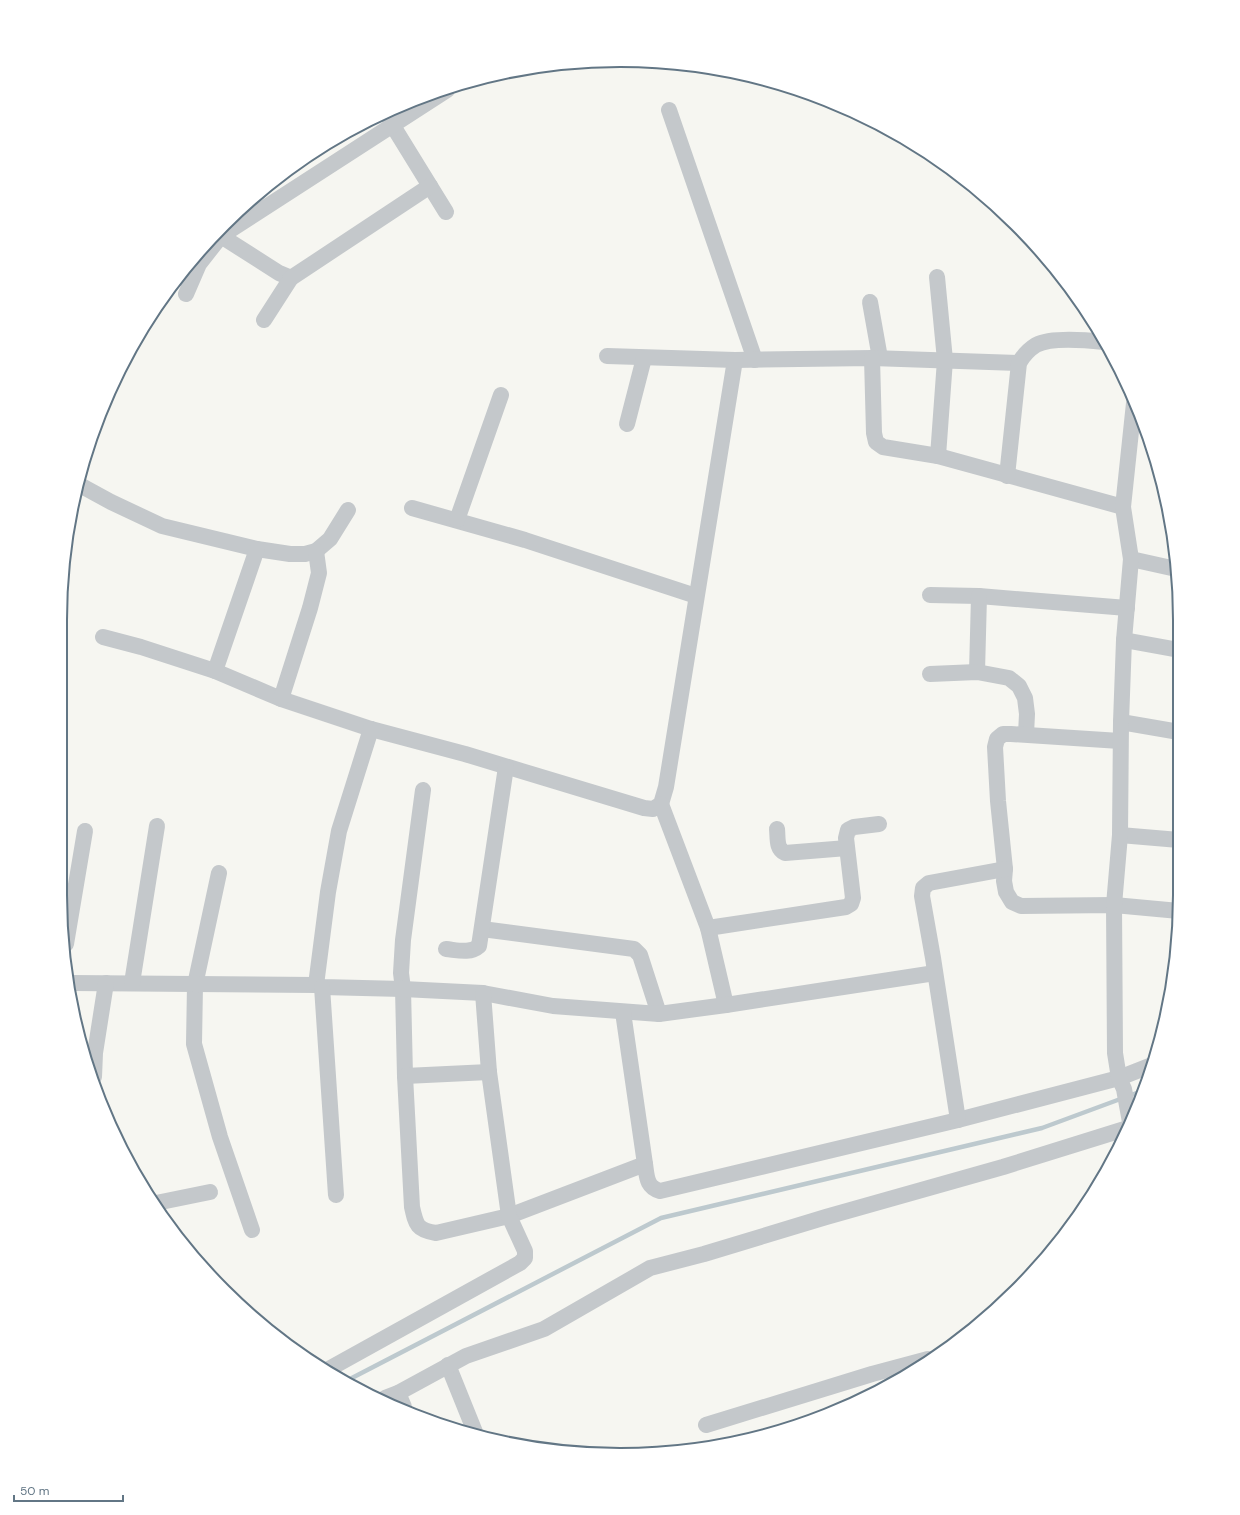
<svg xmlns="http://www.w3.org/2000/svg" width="1240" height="1515" font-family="'DM Sans',sans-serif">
  <rect width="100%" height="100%" fill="#f6f6f1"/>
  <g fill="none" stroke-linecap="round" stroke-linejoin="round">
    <path stroke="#bdc9ce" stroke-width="4.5" d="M348,1380L661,1218L1042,1128L1142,1091"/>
    <g stroke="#c4c8cb" stroke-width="16">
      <path d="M669,110L755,360"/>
      <path d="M387,112L393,126L446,212"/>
      <path d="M221,236L279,273L291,278"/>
      <path d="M937,277L945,360L938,456"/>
      <path d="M186,294L199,264L221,236L447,90"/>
      <path d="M870,302L880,358"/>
      <path d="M264,320L291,278L430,186"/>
      <path d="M607,356L735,360L872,358L1019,363"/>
      <path d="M872,358L874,433L876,442L883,447L938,456L1123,507"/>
      <path d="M627,424L644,358"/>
      <path d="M1007,476L1019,363C1023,356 1028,350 1036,345C1051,337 1086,340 1104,342"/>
      <path d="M78,484L111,502L162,526L257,549L290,554H305L316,551L330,539L348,510"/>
      <path d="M412,508L525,540L696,596"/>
      <path d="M457,520L501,395"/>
      <path d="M1131,559L1176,569"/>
      <path d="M930,595L979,596L1127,608"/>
      <path d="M103,637L141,647L215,671L281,699L371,729L465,754L644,808L653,809L661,804L666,787L735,360"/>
      <path d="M1124,640L1179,650"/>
      <path d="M215,671L257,549"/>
      <path d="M977,672L979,596"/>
      <path d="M930,674L977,672L1009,678L1019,686L1025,698L1027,714L1026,734"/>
      <path d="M281,699L310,608L319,573L316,551"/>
      <path d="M1121,722L1179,732"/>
      <path d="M1120,741L1011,734H1003L997,739L995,747L998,801L1005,869L1004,881L1006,892L1012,902L1021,906L1114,905L1179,911"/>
      <path d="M423,790L403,940L401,973L403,989L405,1076L412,1207C416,1225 417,1230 436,1233L509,1216L645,1164"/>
      <path d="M661,804L708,928L726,1005"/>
      <path d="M777,829C778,838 776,849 785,853L847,848"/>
      <path d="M1120,835L1179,840"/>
      <path d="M219,873L195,985L194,1044L220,1137L252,1230"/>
      <path d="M708,928L846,907L851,904L853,898L846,838L848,830L854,827L879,824"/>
      <path d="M482,929L634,949L640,955L659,1014"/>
      <path d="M66,944L85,831"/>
      <path d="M446,949C457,950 470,954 479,946L506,767"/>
      <path d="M72,983L316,985L322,987L403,989L483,993L553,1006L659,1014L726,1005L935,973"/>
      <path d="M132,983L157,826"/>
      <path d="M316,985L328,892L339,831L371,729"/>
      <path d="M322,987L336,1195"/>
      <path d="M623,1012L645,1164C647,1176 646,1187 660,1191L958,1120L1119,1078L1152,1065"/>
      <path d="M405,1076L489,1072"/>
      <path d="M94,1077L95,1053L106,983"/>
      <path d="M958,1120L933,958L922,896L923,888L929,883L1005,869"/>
      <path d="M1130,1122L1124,1089L1119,1078L1115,1053L1114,905L1120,835L1121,722L1124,640L1131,559L1123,507L1134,403"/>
      <path d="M156,1203L210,1192"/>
      <path d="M448,1365L475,1432"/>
      <path d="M327,1370L520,1263L525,1258V1251L509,1216L489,1072L483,993"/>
      <path d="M398,1393L404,1407"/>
      <path d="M385,1398L398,1393L466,1356L544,1329L650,1268L704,1254L826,1217L1003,1167L1128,1128"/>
      <path d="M706,1425L872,1374L928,1359"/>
    </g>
  </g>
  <path d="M0 0H1240V1515H0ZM620 67H620A553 553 0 0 1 1173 620V895A553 553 0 0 1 620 1448H620A553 553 0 0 1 67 895V620A553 553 0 0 1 620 67Z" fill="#fff" fill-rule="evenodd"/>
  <path fill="none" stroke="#627685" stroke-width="2" d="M620 67H620A553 553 0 0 1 1173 620V895A553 553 0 0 1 620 1448H620A553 553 0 0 1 67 895V620A553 553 0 0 1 620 67Z"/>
  <path d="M14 1495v6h109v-6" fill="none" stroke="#627685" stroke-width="2"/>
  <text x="20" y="1495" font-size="12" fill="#627685" stroke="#ffffff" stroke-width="3" paint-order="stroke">50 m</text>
</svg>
